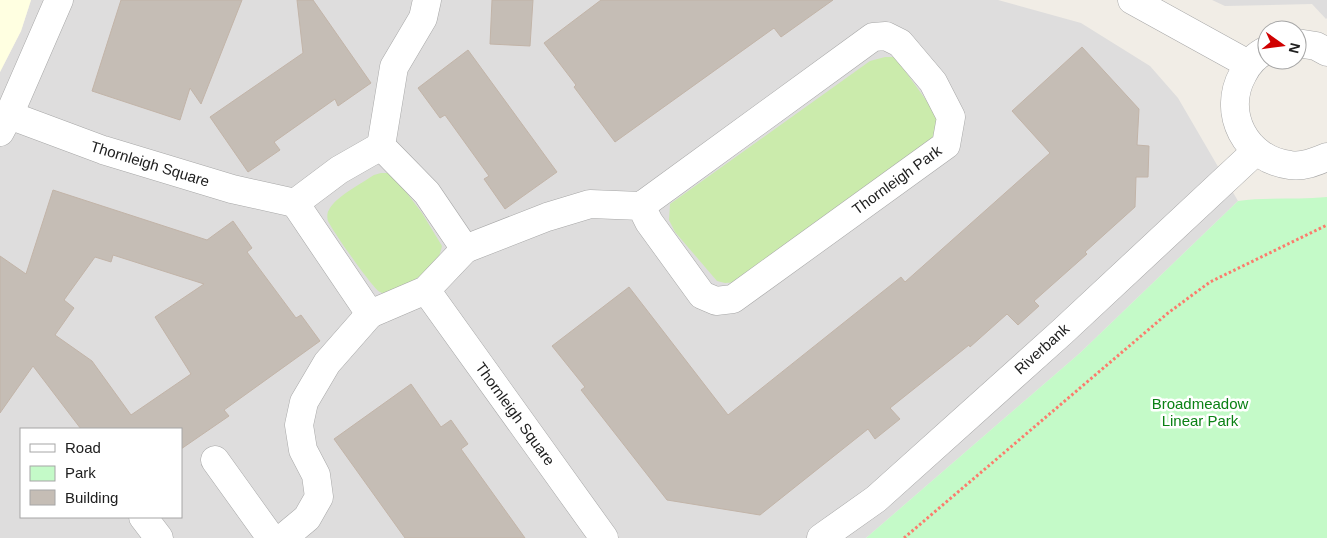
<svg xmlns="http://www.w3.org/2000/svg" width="1327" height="538" font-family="Arial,sans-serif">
  <rect width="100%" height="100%" fill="#f1ede6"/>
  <g fill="#dedddd" fill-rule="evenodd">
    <path d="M31,0H998L1081,23L1150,66L1178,98L1238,201L1080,353L866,538H0V72L21,31ZM21,429H181V517H21Z"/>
    <path d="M1212,0H1327V18L1326,19L1312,4L1225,6Z"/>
  </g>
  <path fill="#ffffe1" d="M0,0H31L21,31L0,72Z"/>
  <g fill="#cbebac">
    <path d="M885,57H893L900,64L939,118L936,136L738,282L725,283L717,281L675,232L669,220L670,204L870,61Z"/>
    <path d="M381,173H388L394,176L422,213L442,246C438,264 432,268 417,278C408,285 393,298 380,292C373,289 332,230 328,221C327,218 327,212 329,210C334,198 362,183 374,175Z"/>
  </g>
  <path fill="#c4fac8" d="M1327,197V538H866L1080,353L1238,201C1267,197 1297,200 1327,197Z"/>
  <g fill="#c5bdb5" stroke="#c2b4a8" fill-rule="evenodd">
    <path d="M121,0H242L201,104L190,88L180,120L92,91Z"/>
    <path d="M297,0H313L371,83L338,106L335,99L274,142L280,150L248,172L210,117L303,53Z"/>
    <path d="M492,0H533L530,46L490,44Z"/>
    <path d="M601,0H833L781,37L774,28L615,142L574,87L576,85L544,43Z"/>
    <path d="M1082,47L1139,109L1137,145L1149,146L1148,177H1136L1135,207L1085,252L1087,254L1034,301L1039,306L1018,325L1007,314L970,347L969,345L890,408L900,419L875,439L868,429L760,515L667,500L581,390L585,387L552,346L629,287L728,415L901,277L905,282L1050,153L1012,111Z"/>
    <path d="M468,50L557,172L505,209L484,179L489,176L445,115L440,118L418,88Z"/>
    <path d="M53,190L207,240L233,221L252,248L247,252L296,318L301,315L320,341L224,410L229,416L181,449V429H81L33,366L0,413V256L26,274ZM113,255L204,284L155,317L191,374L131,415L92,361L55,335L74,308L64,300L95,257L111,262Z"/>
    <path d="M411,384L441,427L451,420L468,444L461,449L525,538H405L334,439Z"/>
  </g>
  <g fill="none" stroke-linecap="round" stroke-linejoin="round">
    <g stroke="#a7a7a7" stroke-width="29">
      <g id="minor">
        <path d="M1132,0L1248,64"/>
        <path d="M1297,43L1316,46L1327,52"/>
        <path d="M1267,50C1256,55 1248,64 1243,74C1221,113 1246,160 1290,165C1303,167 1315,162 1327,157"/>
        <path d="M9,115L103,150L232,189L295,203"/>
        <path d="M0,132L9,115L59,0"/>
        <path d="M381,146L427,193L465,249L426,290L370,314L295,203L339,170Z"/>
        <path d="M381,146L394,67L423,18L427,0"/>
        <path d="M465,249L547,217L590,204L641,206L873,37L886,36L900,43L933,82L951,117L946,145L733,299L716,301L702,295L649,222L641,206"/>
        <path d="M426,290L604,538"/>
        <path d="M215,460L271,538"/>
        <path d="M143,517L159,538"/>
        <path d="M283,538L307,518L319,497L316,475L303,450L299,425L304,402L327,363L370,314"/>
        <path d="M821,538L876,499L1062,332L1256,151"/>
      </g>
    </g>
    <path stroke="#fb7c6d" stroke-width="3" stroke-dasharray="2.5 2.5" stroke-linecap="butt" d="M904,538L1168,313L1210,282L1327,225"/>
    <use href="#minor" stroke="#fff" stroke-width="28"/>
  </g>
  <g text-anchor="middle" stroke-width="5" stroke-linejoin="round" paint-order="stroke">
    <g font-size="15" fill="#202020" stroke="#fff">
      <text transform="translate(150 164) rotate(17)" y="5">Thornleigh Square</text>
      <text transform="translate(897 180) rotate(-36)" y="5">Thornleigh Park</text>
      <text transform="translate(1042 349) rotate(-42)" y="5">Riverbank</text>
      <text transform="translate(515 414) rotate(54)" y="5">Thornleigh Square</text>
    </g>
    <g font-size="15" fill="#0b8115" stroke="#fff">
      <text x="1200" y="409">Broadmeadow<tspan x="1200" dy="17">Linear Park</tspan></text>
    </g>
  </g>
  <rect x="20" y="428" width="162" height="90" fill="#ffffff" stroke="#a6a6a6"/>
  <rect x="30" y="444" width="25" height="8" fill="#ffffff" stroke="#a6a6a6"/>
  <text x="65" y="453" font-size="15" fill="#202020">Road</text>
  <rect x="30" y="466" width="25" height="15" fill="#c4fac8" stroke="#a6a6a6"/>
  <text x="65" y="478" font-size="15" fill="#202020">Park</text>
  <rect x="30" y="490" width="25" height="15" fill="#c5bdb5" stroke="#a6a6a6"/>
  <text x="65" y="503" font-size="15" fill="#202020">Building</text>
  <g transform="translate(1282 45) rotate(104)"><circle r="24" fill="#ffffff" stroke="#a6a6a6"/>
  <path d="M0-4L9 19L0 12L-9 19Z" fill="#d00000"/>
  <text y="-8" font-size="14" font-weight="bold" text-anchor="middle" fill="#202020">N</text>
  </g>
</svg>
